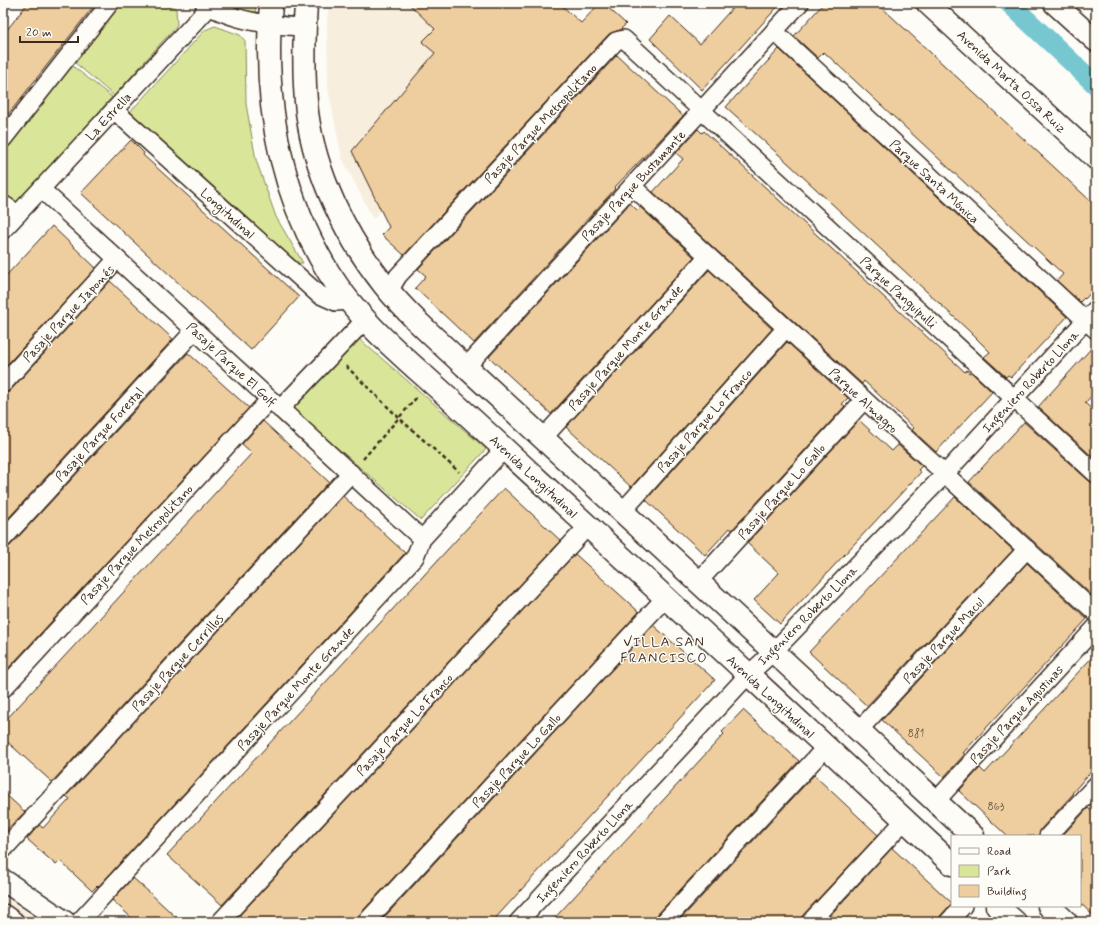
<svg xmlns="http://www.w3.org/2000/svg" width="1099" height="925" font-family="Mynerve,sans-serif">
  <rect width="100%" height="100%" fill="#fdfcf7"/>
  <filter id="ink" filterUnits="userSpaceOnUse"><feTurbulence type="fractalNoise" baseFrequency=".025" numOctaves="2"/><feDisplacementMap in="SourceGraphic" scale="8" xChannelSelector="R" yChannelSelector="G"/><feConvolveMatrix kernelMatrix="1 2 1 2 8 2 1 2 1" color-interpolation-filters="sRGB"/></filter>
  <g filter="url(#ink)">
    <g fill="#f8eedd">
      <path d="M329,3H571L373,219L342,158L328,88L327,21Z"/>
      <path d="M3,896L42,922H3Z"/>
    </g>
    <g fill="#d9e699" stroke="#8a885c">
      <path d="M119,3H168L176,9L177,25L114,96L73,61Z"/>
      <path d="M231,3H256L255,13L243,10Z"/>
      <path d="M215,26L240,35L245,41L246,104L256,160L276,217L303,263H298L130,112L205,30Z"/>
      <path d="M70,64L112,97L17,205L3,196V149Z"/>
      <path d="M357,337L486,449L421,520L291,408Z"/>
    </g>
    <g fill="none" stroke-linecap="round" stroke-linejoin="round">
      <path stroke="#77c7d1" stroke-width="20" d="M1009,3L1096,85"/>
    </g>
    <g fill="#eecd9f" stroke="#3b2a1e">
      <path d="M28,3H96L3,121V35Z"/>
      <path d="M408,3H559L581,23L600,3H603L626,24L620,30L609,34L404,255L382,235L389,227L352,151L435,53L422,42L435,29Z"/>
      <path d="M737,3H781L702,90L650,39L670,16L700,44Z"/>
      <path d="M824,3H877L1096,206V287L1085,299L1084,298L1080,302L1057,281L1063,274L824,52L818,58L794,36Z"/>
      <path d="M779,49L1067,317L1011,377L1008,375L1006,377L984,357L990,352L968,330L788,163L726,107Z"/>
      <path d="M617,55L683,116L614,188L615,189L474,343L415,288L426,276L418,269Z"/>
      <path d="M698,129L702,133L704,131L739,163L965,372L967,370L969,373L971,372L992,392L936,452L912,430L914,428L864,381L862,384L653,192L683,159L676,153Z"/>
      <path d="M131,140L144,153L143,155L299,297L251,350L81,193Z"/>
      <path d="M630,203L637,210L640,207L694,257L551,414L489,357Z"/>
      <path d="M52,226L96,268L3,369V279Z"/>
      <path d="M709,270L772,329L631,487L566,427Z"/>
      <path d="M110,281L173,339L3,524V394L10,391Z"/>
      <path d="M787,342L848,398L842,404L845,406L732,530L730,528L705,555L646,500Z"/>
      <path d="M1096,343V391L1085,403L1096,413V460L1038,407Z"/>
      <path d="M188,353L249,408L3,674V549L10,546Z"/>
      <path d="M859,420L892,451L898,445L922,466L918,470L921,472L780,624L754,600L779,573L747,543Z"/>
      <path d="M263,421L329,482L52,782L3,738V723L252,453L242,444Z"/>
      <path d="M1024,422L1089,481L1096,484V599L969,482Z"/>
      <path d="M504,488L561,541L222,905L167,855Z"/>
      <path d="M343,496L405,553L98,887L97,886L92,891L60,861L56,865L27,839L39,825L43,828L70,799L66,796Z"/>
      <path d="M955,497L1013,550L867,706L809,652Z"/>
      <path d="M575,554L639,612L359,915L356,922H241L237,918Z"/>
      <path d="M1027,563L1087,619L963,753L965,754L944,777L882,720Z"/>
      <path d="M653,625L715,680L522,889L492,922H380Z"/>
      <path d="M1096,653V766L1072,793L1073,794L1041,829L1038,836H1007L959,791L980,768L985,773Z"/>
      <path d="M743,710L799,761L657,915L654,922H551L724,734L722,732Z"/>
      <path d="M814,775L878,835L803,915L800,922H678Z"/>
      <path d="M3,792L25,812L3,833Z"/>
      <path d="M1088,808L1096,815V918L1080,903V836H1062Z"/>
      <path d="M892,848L952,903L941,915L938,922H824Z"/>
      <path d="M133,878L150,893L181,922H136L112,900Z"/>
    </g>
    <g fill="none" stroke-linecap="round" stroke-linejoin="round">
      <g stroke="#3b2a1e" stroke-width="20">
        <g id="minor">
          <path d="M204,3C232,21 273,26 305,27"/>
          <path d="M774,31L1096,330"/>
          <path d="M114,110L318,294L336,302L348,301"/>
          <path d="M3,139L110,3"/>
          <path d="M632,186L1096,613"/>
          <path d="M41,189L422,539"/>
          <path d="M3,204L18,214"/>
          <path d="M3,230L213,3"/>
          <path d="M389,291L398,276L616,41L624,39L1096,474"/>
          <path d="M466,367L800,3"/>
          <path d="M3,384L117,259"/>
          <path d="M280,409L365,320"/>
          <path d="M543,438L708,256"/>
          <path d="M622,512L786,328"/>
          <path d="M3,539L195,330"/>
          <path d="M698,582L864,400"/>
          <path d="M3,689L270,399"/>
          <path d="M859,730L1027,549"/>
          <path d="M936,801L1096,627"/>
          <path d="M1048,836L1096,785"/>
          <path d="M3,850L351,473"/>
          <path d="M79,922L415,557L422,539L504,449"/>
          <path d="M220,922L588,526"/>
          <path d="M366,922L666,597"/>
          <path d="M518,922L748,675L773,652L945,474L1096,309"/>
          <path d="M664,922L826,747"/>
          <path d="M810,922L905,820"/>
          <path d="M948,922L963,906"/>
        </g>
      </g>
      <g stroke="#3b2a1e" stroke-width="24">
        <g id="tertiary">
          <path d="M927,3L1096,159"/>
          <path d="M1054,3L1096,41"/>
          <path d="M3,880L65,922"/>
          <path d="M3,915L13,922"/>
        </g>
      </g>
      <g stroke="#3b2a1e" stroke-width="25">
        <g id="secondary">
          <path d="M271,3C263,98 278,190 329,273C356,316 393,348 430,381C466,413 501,446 536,478C675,606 814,735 952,864"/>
          <path d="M306,3C304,39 303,76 307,112C315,174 346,237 384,285C408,315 438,341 466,367L973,836"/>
          <path d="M997,906L1015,922"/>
          <path d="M1049,906L1066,922"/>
        </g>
      </g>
      <g stroke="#3b2a1e" stroke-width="2.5" stroke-dasharray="4 3" stroke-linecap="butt">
        <path d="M346,366L398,417L459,472"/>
        <path d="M363,459L417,397"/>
      </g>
      <use href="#minor" stroke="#fdfcf7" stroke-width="17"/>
      <use href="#tertiary" stroke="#fdfcf7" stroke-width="21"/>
      <use href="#secondary" stroke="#fdfcf7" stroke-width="22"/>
    </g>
  </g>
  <g text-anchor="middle" stroke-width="3" stroke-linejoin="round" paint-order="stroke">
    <g font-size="11" fill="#68533e">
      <text x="916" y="737">881</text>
      <text x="996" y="810">863</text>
    </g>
    <g font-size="13" fill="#3b2a1e" stroke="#fdfcf7">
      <text transform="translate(1012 81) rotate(43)" y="5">Avenida Marta Ossa Ruiz</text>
      <text transform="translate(108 116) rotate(-47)" y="5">La Estrella</text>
      <text transform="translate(540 123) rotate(-47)" y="5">Pasaje Parque Metropolitano</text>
      <text transform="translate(935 181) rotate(43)" y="5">Parque Santa Mónica</text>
      <text transform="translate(633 185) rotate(-47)" y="5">Pasaje Parque Bustamante</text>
      <text transform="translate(228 213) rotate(42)" y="5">Longitudinal</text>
      <text transform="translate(899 292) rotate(43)" y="5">Parque Panguipulli</text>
      <text transform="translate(68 313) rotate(-47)" y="5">Pasaje Parque Japonés</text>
      <text transform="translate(625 347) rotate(-48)" y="5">Pasaje Parque Monte Grande</text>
      <text transform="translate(232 364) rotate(43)" y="5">Pasaje Parque El Golf</text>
      <text transform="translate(1030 381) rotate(-47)" y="5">Ingeniero Roberto Llona</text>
      <text transform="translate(864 400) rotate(43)" y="5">Parque Almagro</text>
      <text transform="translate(704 420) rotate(-48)" y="5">Pasaje Parque Lo Franco</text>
      <text transform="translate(99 434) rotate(-47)" y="5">Pasaje Parque Forestal</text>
      <text transform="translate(534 476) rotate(43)" y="5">Avenida Longitudinal</text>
      <text transform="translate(781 491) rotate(-48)" y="5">Pasaje Parque Lo Gallo</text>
      <text transform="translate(136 544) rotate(-47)" y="5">Pasaje Parque Metropolitano</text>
      <text transform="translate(807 615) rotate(-45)" y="5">Ingeniero Roberto Llona</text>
      <text transform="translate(943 640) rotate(-47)" y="5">Pasaje Parque Macul</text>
      <text transform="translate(177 662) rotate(-47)" y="5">Pasaje Parque Cerrillos</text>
      <text transform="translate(295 688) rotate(-47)" y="5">Pasaje Parque Monte Grande</text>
      <text transform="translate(771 696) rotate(43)" y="5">Avenida Longitudinal</text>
      <text transform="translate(1016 714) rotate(-47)" y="5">Pasaje Parque Agustinas</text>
      <text transform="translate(404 724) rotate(-47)" y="5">Pasaje Parque Lo Franco</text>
      <text transform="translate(516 760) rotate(-47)" y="5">Pasaje Parque Lo Gallo</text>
      <text transform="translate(584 851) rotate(-47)" y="5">Ingeniero Roberto Llona</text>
    </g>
    <g font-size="14" letter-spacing="1" fill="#3b2a1e" stroke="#fdfcf7">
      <text x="664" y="646">VILLA SAN<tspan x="664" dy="16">FRANCISCO</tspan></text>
    </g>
  </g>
  <rect width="1099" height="925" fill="none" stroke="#fdfcf7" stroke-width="16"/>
  <rect x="8" y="8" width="1083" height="909" fill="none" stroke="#3b2a1e" stroke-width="1.5" filter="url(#ink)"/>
  <rect x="951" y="835" width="130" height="72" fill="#fdfcf7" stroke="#afa8a0"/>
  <rect x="959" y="848" width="20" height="6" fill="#fdfcf7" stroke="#afa8a0"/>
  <text x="987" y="855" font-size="12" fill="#3b2a1e">Road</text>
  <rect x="959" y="865" width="20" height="12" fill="#d9e699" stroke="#afa8a0"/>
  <text x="987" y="875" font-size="12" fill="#3b2a1e">Park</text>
  <rect x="959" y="885" width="20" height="12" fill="#eecd9f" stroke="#afa8a0"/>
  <text x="987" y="895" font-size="12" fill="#3b2a1e">Building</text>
  <path d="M20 36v6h58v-6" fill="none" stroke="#3b2a1e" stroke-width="2"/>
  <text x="26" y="36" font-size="12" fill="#3b2a1e" stroke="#fdfcf7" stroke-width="3" paint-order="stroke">20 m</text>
</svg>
